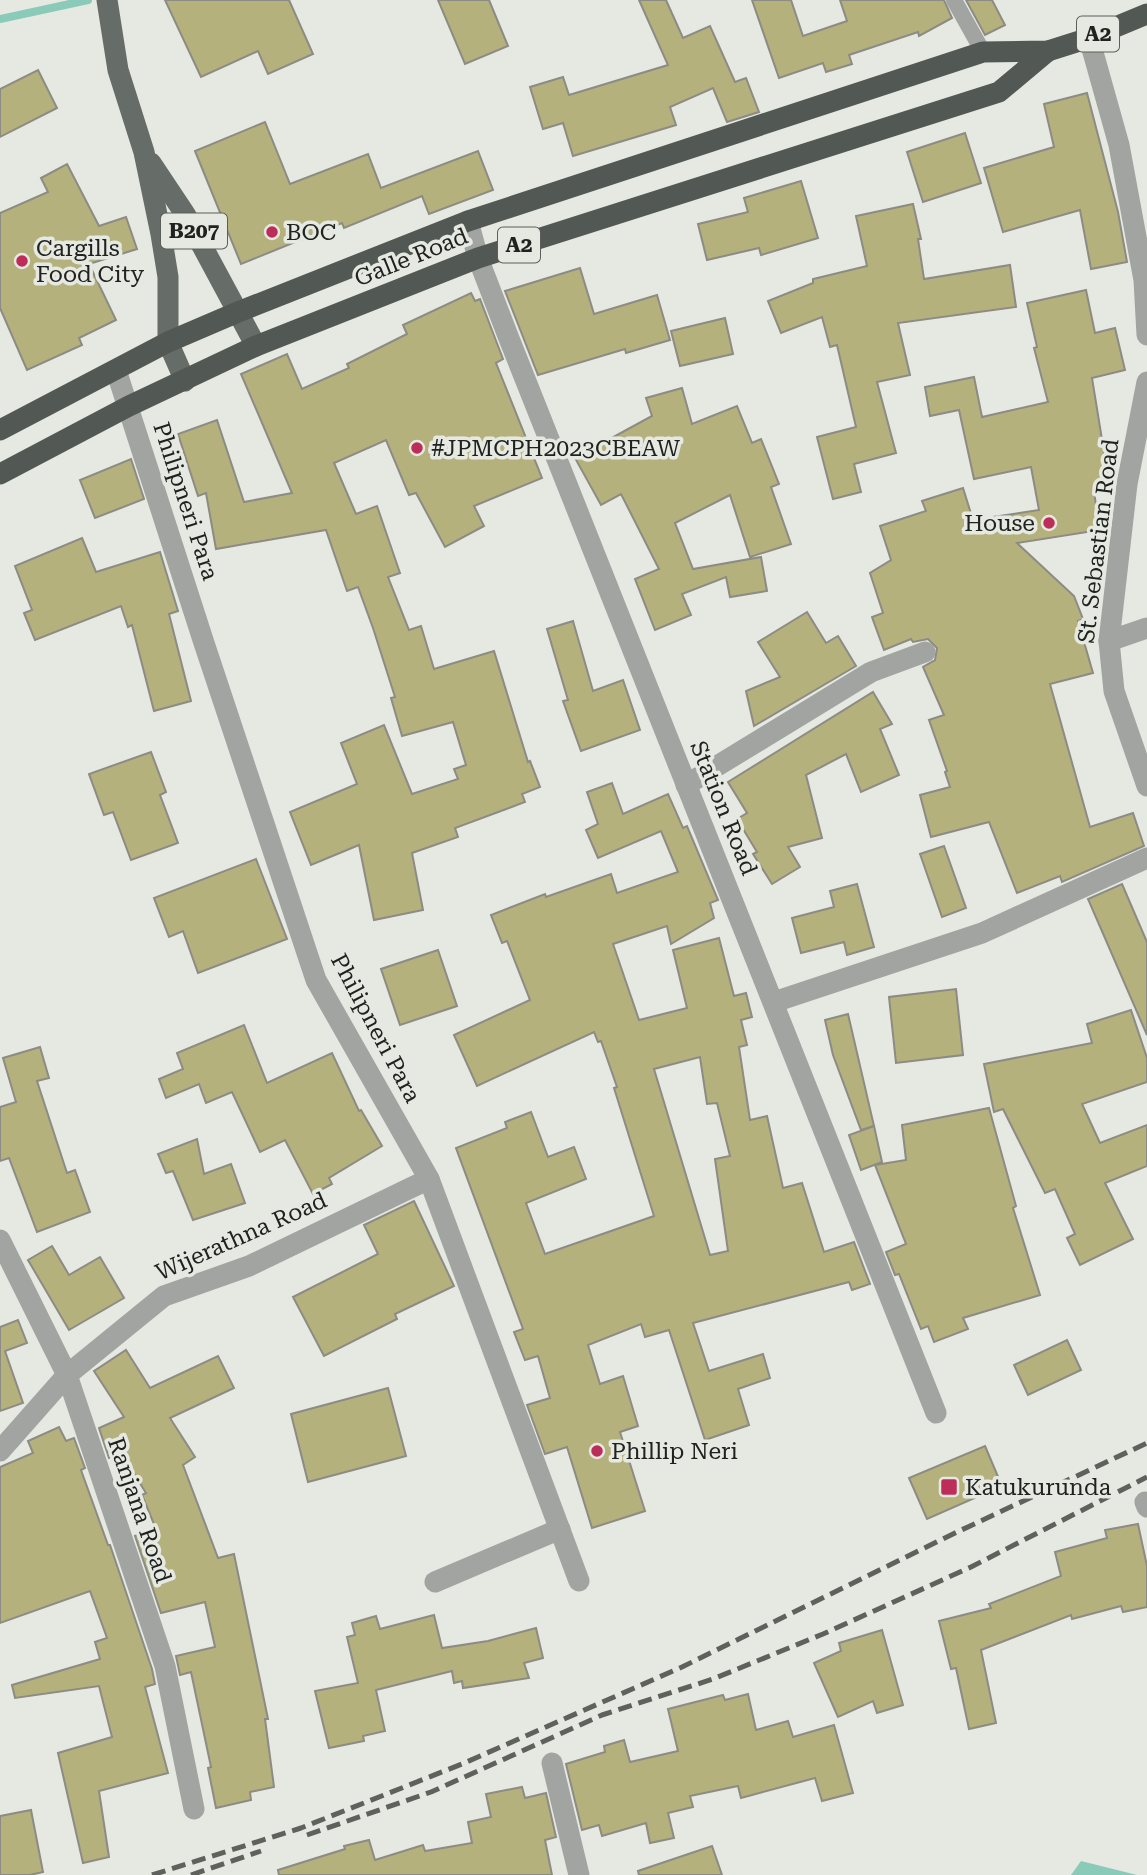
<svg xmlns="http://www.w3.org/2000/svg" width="1147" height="1875" font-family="'Roboto Serif',serif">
  <rect width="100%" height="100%" fill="#e5e9e1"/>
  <path fill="#8acab8" d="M1081,1861L1137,1875H1071Z"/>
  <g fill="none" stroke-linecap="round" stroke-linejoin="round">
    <path stroke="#8acab8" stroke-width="8" d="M0,19L88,0"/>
  </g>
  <g fill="#b5b17c" stroke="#8c8b84" stroke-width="2" fill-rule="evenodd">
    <path d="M165,0H289L313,54L268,74L258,51L201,77Z"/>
    <path d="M438,0H489L508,46L465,64Z"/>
    <path d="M639,0H666L683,38L710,26L735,82L746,78L759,112L727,122L713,88L670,107L676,125L573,156L563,123L543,129L530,87L563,77L569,95L668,65Z"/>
    <path d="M752,0H791L803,36L847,21L840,0H944L952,18L919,36L918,32L849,55L852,64L826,72L823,63L779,78Z"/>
    <path d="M966,0H992L1005,25L985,35Z"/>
    <path d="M38,70L57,108L0,137V89Z"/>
    <path d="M1087,93L1118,212L1127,262L1091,269L1080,210L1003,232L984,168L1054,147L1044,104Z"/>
    <path d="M265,122L290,184L368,154L381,188L478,151L493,190L429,214L422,196L344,228L342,223L241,264L195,151Z"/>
    <path d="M965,133L981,183L923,202L907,152Z"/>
    <path d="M67,164L99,226L126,217L137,249L89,264L116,320L79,338L82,345L27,370L0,308V213L48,192L41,178Z"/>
    <path d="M801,181L818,238L761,255L759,248L707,260L698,224L748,212L744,198Z"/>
    <path d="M913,204L921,239H918L924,279L1010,265L1016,307L898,323L910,375L877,382L896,453L854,464L861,492L833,499L817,437L856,427L837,345L830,347L822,317L781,333L768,301L813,283V279L867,266L856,216Z"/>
    <path d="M580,268L594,314L657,295L670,340L626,353L625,349L538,375L505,291Z"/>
    <path d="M1086,290L1095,333L1115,328L1125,370L1092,378L1110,489L1094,492L1100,530L1017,543L1074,596L1083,619L1078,621L1093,673L1050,684L1090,827L1133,813L1144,846L1062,882L1060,876L1017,893L989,822L931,837L920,795L950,787L945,772L947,771L929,720L944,715L923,667L935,660L937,648L928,639L913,642L911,639L884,650L872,617L883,613L870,573L891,560L880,526L926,511L922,501L963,488L973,520L1039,510L1031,467L974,479L959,410L930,416L925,387L974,377L982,417L1048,402L1034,348L1037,347L1027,303Z"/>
    <path d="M471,293L475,301L480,299L503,359L496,363L542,478L474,506L484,526L445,547L416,493L409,495L386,440L334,463L356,514L377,506L400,573L388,577L409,630L421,626L434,669L494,651L528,762L530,761L540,787L522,794L525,802L455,828L458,837L412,853L423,910L374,920L359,845L311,865L290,812L357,784L341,743L384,725L412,794L458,779L454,769L466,765L453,722L402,736L391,698L395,697L373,628L358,587L347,591L326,530L216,549L206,493L198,496L178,434L217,420L244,502L292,493L241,374L287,354L302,389L349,368L347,364L407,334L403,325Z"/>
    <path d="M725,318L733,354L680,366L671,331Z"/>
    <path d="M682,388L692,424L737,406L752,443L761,439L779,484L771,487L791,544L750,557L730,495L675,523L693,569L761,557L767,591L730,597L726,577L682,594L691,615L655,630L635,579L659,569L621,494L601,505L575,458L652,416L646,398Z"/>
    <path d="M131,459L144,499L95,518L80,480Z"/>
    <path d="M82,538L96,572L160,552L178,611L169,614L191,701L154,711L132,625L128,627L121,606L35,640L24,613L32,610L15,566Z"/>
    <path d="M807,612L826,643L838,636L856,666L754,726L746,691L780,677L758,642Z"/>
    <path d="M573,621L593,691L623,680L640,730L581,751L563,701L568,700L547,629Z"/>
    <path d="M873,692L892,724L880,729L899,775L861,792L846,754L806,775L822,838L788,847L800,867L772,884L753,854L757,852L737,819L747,813L728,782Z"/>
    <path d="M151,752L166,792L160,795L178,843L131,860L113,812L104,815L89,774Z"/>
    <path d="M612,783L623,814L668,794L683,828L687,826L718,900L710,903L714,918L671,944L667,926L613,944L639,1020L687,1008L673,950L719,938L734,996L746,993L752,1017L741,1020L747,1045L739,1047L750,1120L767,1116L783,1188L802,1183L824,1252L854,1242L870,1284L852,1290L849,1282L693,1323L709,1371L763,1354L770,1378L738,1389L749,1425L705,1440L669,1330L645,1337L641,1324L588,1345L600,1384L623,1376L638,1426L620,1432L645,1511L592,1528L567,1447L545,1454L527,1405L550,1398L538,1356L525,1360L514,1332L523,1329L456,1148L507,1128L505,1122L531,1112L548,1157L574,1147L586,1179L526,1203L545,1254L654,1216L614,1088L617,1087L601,1041L598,1042L594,1032L477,1086L454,1035L530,1000L507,941L502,943L491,915L545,894L546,897L611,874L617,893L678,872L661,831L598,858L586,830L598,824L587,792ZM700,1057L707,1104L717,1103L730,1156L715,1159L728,1251L710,1255L654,1069Z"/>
    <path d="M944,846L966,908L942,917L920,854Z"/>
    <path d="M256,859L287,939L198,973L183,931L169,937L154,898Z"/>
    <path d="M857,884L874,947L847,955L844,942L801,953L792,918L834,907L830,891Z"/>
    <path d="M1122,884L1147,942V1035L1088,899Z"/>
    <path d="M438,950L457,1006L400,1025L381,969Z"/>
    <path d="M956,989L963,1055L896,1063L889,997Z"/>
    <path d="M1131,1010L1147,1058V1082L1082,1104L1100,1143L1147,1125V1166L1105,1183L1133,1239L1080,1265L1067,1238L1075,1234L1055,1189L1045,1193L1003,1109L994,1112L984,1064L1092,1043L1087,1024Z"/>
    <path d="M848,1014L874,1126L861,1130L833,1055L825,1020Z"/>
    <path d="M244,1025L267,1083L332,1053L359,1111L361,1110L382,1146L329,1178L332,1184L313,1194L285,1140L260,1152L232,1092L206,1103L199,1084L166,1098L159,1079L183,1069L177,1053Z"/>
    <path d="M40,1047L49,1078L37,1081L67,1173L75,1170L90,1212L37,1232L9,1158L0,1161V1107L16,1102L3,1058Z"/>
    <path d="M989,1108L1016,1206L1013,1208L1040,1295L963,1318L968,1329L934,1342L928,1326L921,1329L899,1274L895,1275L886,1252L906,1244L875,1165L906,1160L902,1125Z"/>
    <path d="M874,1126L882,1162L861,1170L849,1135Z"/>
    <path d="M197,1139L204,1174L231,1164L245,1203L193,1220L173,1171L166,1173L158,1154Z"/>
    <path d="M414,1201L454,1286L395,1314L397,1319L324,1356L293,1297L378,1254L364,1225Z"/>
    <path d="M52,1246L69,1275L100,1257L124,1298L69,1330L28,1260Z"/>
    <path d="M18,1320L27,1343L5,1351L23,1403L0,1411V1327Z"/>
    <path d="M1067,1340L1081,1370L1028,1395L1014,1365Z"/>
    <path d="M126,1350L150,1388L218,1356L234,1388L170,1418L195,1457L183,1465L218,1558L234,1554L268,1719H265L274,1787L250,1792L251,1800L216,1808L208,1768L211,1767L191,1672L180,1675L176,1656L215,1647L205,1602L161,1613L135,1536L156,1529L142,1495L146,1493L121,1453L109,1458L99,1428L124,1417L94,1371Z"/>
    <path d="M388,1388L406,1456L308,1482L291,1414Z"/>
    <path d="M59,1427L66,1441L74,1438L85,1468L81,1470L108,1545H110L152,1669L155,1684L145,1687L168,1773L99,1791L109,1857L83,1863L58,1753L112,1737L99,1686L15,1698L12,1685L100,1659L95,1642L107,1638L90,1591L0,1623V1467L33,1453L28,1441Z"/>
    <path d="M985,1446L1002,1486L927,1519L909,1478Z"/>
    <path d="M1138,1524L1147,1566V1607L1123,1612L1121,1606L1072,1619L1071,1615L981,1650L996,1723L969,1729L956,1668L951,1669L939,1621L991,1608L989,1604L1061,1576L1055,1552L1107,1538L1105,1530Z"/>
    <path d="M434,1615L442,1648L488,1641L536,1628L543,1658L524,1663L529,1678L463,1688L462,1681L454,1683L452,1671L376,1690L385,1731L363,1736L364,1741L329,1748L315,1691L358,1683L347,1637L355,1635L352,1623L376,1616L380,1629Z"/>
    <path d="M882,1630L903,1705L877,1713L873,1701L838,1717L814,1663L841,1651L839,1643Z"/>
    <path d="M748,1694L756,1730L788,1721L793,1737L834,1725L853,1793L822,1801L815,1778L741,1798L738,1786L690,1796L693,1807L668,1813L674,1838L650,1843L646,1823L602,1836L599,1825L582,1830L566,1764L605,1752L604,1746L624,1740L630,1762L678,1751L668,1709L723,1695L725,1700Z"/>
    <path d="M522,1787L525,1798L546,1793L556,1837L545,1840L552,1875H279L278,1870L345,1849L344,1846L369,1840L375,1860L423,1845L425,1851L472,1843L468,1822L491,1817L486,1794Z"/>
    <path d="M31,1810L43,1872L30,1875H0V1816Z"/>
    <path d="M712,1846L722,1875H639L638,1871Z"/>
  </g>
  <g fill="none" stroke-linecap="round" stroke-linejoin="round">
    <path stroke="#a1a4a1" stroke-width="16" d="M954,0L983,52"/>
    <g stroke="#a1a4a1" stroke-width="21">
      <path d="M1089,38L1119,145L1144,280L1147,335"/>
      <path d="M468,221L478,258L508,336L936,1413"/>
      <path d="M116,370L204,643L316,980L429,1179L579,1581"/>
      <path d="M1147,382L1127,484L1109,641L1114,691L1147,786"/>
      <path d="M1109,641L1147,628"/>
      <path d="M686,785L871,672L925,652"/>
      <path d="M774,1002L982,933L1147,858"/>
      <path d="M0,1240L67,1375L165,1666L194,1809"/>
      <path d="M0,1451L67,1375L164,1296L249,1266L429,1179"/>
      <path d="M1145,1502L1147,1507"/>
      <path d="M435,1582L560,1529"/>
      <path d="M552,1763L579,1875"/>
    </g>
    <g stroke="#666c67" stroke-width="21">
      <path d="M107,0L118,70L144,152L161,234L168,277V342L185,381"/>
      <path d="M151,163L185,214L256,346"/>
    </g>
    <g stroke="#525853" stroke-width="21">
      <path d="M0,430L168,342L238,312L468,221L983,52L1048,51L1089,38L1147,14"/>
      <path d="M0,474L129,406L256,346L478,258L999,92L1048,51"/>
    </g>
    <g stroke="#5f615d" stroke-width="5" stroke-dasharray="14 7" stroke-linecap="butt">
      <path d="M307,1835L431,1792L602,1715L713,1679L823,1634L971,1567L1147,1477"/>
      <path d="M152,1875L301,1828L462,1764L682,1667L955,1533L1147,1443"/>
      <path d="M191,1875L261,1851"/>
    </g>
  </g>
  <g fill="#bc2d59" stroke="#e5e9e1" stroke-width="2.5">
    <circle cx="272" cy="232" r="7"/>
    <circle cx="22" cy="261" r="7"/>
    <circle cx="417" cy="448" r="7"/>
    <circle cx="1049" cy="523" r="7"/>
    <circle cx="597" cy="1451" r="7"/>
    <rect x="940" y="1478" width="18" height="18" rx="3.5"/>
  </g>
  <g text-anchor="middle" stroke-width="7" stroke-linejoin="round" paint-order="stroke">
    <g fill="#e5e9e1" stroke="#5b5e59" stroke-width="2">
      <rect x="1077" y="16.5" width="42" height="35" rx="5"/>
      <rect x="161" y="213.5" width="66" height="35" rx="5"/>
      <rect x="498" y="227.5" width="42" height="35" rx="5"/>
    </g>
    <g font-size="21" font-weight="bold" fill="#20221f">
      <text x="1098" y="41">A2</text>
      <text x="194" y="238">B207</text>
      <text x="519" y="252">A2</text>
    </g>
    <g font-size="23" fill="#20221f" stroke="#e5e9e1" text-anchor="start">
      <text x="286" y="240">BOC</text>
      <text x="36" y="256">Cargills<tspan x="36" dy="26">Food City</tspan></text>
      <text x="431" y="456">#JPMCPH2023CBEAW</text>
      <text x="1035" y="531" text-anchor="end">House</text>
      <text x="611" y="1459">Phillip Neri</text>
      <text x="965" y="1495">Katukurunda</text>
    </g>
    <g font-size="23" fill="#20221f" stroke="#e5e9e1">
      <text transform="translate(411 257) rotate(-22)" y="8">Galle Road</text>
      <text transform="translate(186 501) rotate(72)" y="8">Philipneri Para</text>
      <text transform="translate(1098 541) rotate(-83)" y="8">St. Sebastian Road</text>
      <text transform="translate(724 808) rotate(68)" y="8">Station Road</text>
      <text transform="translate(376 1028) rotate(62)" y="8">Philipneri Para</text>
      <text transform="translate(241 1236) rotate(-24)" y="8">Wijerathna Road</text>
      <text transform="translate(140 1510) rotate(71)" y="8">Ranjana Road</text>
    </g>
  </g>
</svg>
